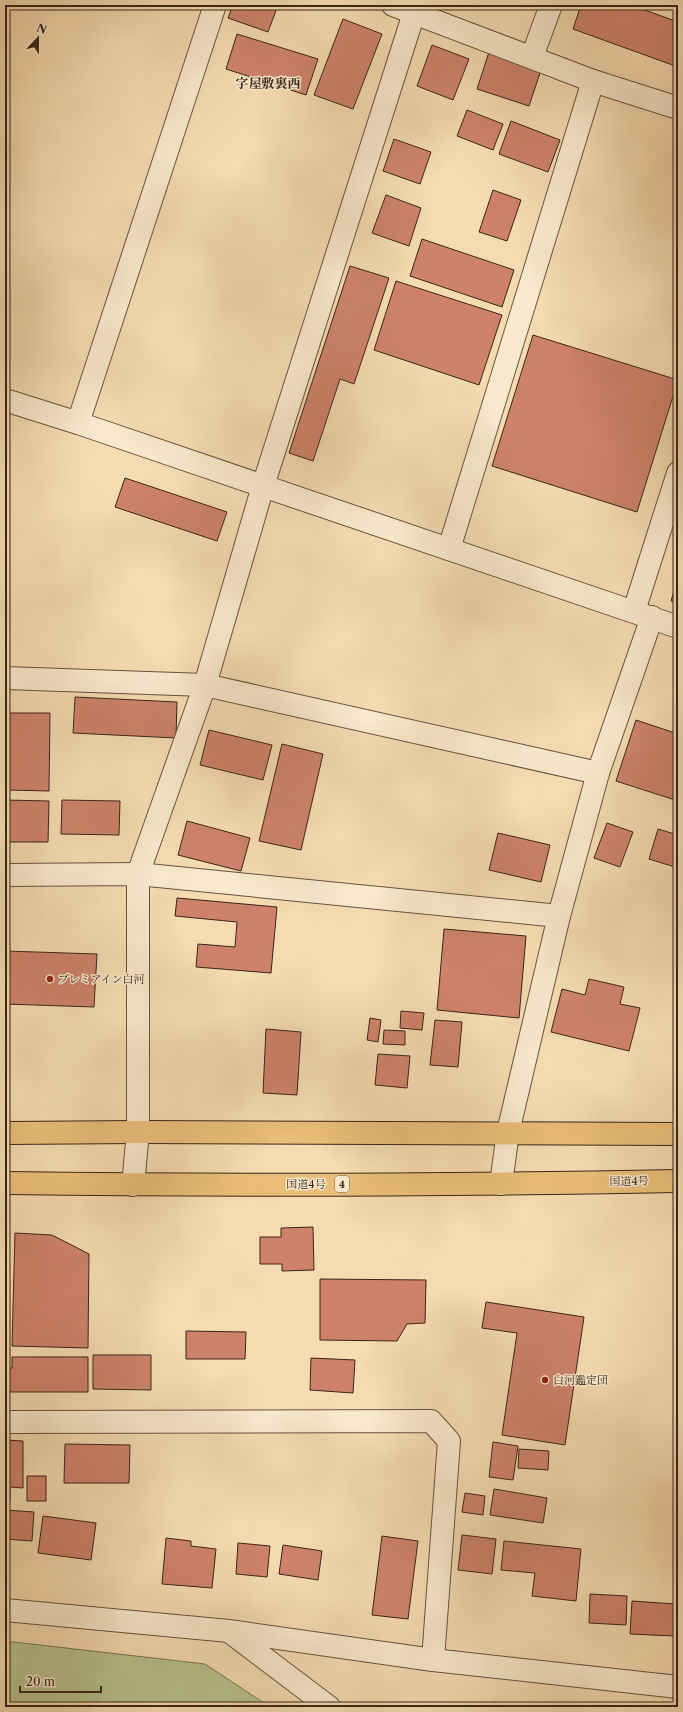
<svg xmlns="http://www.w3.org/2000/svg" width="683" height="1712" font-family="'Libre Caslon Text','Noto Serif JP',serif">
  <rect width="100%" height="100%" fill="#f5dbb0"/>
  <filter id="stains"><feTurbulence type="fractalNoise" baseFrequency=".005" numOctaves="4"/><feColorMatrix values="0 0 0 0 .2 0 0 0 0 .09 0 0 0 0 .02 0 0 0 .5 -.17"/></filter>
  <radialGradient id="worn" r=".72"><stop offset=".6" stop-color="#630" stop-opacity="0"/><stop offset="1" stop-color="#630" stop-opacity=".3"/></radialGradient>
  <path fill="#b7c18f" stroke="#787355" d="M5,1641L205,1664L270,1707H7L5,1706Z"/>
  <g fill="#ce826c" stroke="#38251b">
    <path d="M233,5H278L268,32L228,18Z"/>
    <path d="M581,5H631L678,22V67L573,29Z"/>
    <path d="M343,19L382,34L353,109L314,95Z"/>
    <path d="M237,34L318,59L306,95L226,69Z"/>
    <path d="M432,45L469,59L453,100L417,86Z"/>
    <path d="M489,52L541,70L529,106L477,89Z"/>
    <path d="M467,110L503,124L493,150L457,136Z"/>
    <path d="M511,121L560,140L548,172L499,154Z"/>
    <path d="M394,139L431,152L420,184L383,171Z"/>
    <path d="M493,190L521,200L507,241L479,232Z"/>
    <path d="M386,195L421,208L409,246L372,233Z"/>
    <path d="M422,239L514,270L502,307L410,276Z"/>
    <path d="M350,266L389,278L354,384L340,379L313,461L289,453Z"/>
    <path d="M396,281L502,315L479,385L374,350Z"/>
    <path d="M533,335L678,380L637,512L492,466Z"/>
    <path d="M125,478L227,512L217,541L115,507Z"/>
    <path d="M678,578V603L671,601Z"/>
    <path d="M75,697L177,702L176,738L73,733Z"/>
    <path d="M9,713H50L49,791L8,790Z"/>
    <path d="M636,720L678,734V801L616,781Z"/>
    <path d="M209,730L272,745L263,780L200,765Z"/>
    <path d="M282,744L323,754L301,850L259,841Z"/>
    <path d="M5,800L49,801L48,842H5Z"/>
    <path d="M62,800L120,801L119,835L61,834Z"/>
    <path d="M187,821L250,838L241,871L178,855Z"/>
    <path d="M607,823L633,832L620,867L594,858Z"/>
    <path d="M658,829L678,835V868L649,859Z"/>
    <path d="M498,833L550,845L541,882L489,870Z"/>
    <path d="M177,898L277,907L271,973L196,967L198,944L235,947L237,922L175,916Z"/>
    <path d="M444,929L526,936L519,1018L437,1010Z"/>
    <path d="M5,951L97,954L94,1007L5,1004Z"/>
    <path d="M589,979L624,987L620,1004L640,1008L629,1051L551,1032L562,989L585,995Z"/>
    <path d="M401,1011L424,1013L422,1030L400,1028Z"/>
    <path d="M370,1018L381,1020L378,1042L367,1040Z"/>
    <path d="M435,1020L462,1022L458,1067L430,1065Z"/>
    <path d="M266,1029L301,1032L297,1095L263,1093Z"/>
    <path d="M384,1030L405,1031V1045L383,1044Z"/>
    <path d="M378,1054L410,1056L407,1088L375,1085Z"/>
    <path d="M313,1227L314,1270L282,1271V1264H260V1237H281V1228Z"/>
    <path d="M15,1233L52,1235L89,1254L88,1348L12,1346Z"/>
    <path d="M320,1279L426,1280L425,1323L407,1324L397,1341L320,1340Z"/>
    <path d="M486,1302L584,1317L565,1445L502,1435L517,1333L482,1328Z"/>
    <path d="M186,1331L246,1332L245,1359H186Z"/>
    <path d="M93,1355H151V1390L93,1389Z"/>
    <path d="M12,1357H88V1392H5V1368H12Z"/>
    <path d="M311,1358L355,1360L353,1393L310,1390Z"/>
    <path d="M5,1440L23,1441V1488L10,1487V1500H5Z"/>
    <path d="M493,1442L518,1446L513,1480L489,1477Z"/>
    <path d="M65,1444L130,1445L129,1483H64Z"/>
    <path d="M519,1449L549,1451L548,1470L518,1468Z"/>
    <rect x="27" y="1476" width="19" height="25"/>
    <path d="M494,1489L547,1498L543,1523L490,1515Z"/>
    <path d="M465,1493L485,1496L483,1515L462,1512Z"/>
    <path d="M5,1510L34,1512L32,1541L5,1539Z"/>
    <path d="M43,1516L96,1523L91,1560L38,1553Z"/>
    <path d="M462,1535L496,1539L492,1574L458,1570Z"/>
    <path d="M382,1536L418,1541L408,1619L372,1615Z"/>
    <path d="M166,1538L191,1541V1546L216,1549L212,1588L162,1584Z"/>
    <path d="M504,1541L581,1549L576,1601L532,1596L535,1573L501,1570Z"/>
    <path d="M238,1543L270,1546L267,1577L236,1574Z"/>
    <path d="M283,1545L322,1551L318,1580L279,1574Z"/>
    <path d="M590,1594L627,1596L626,1625L589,1623Z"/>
    <path d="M632,1601L675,1604L674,1636L630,1634Z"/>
  </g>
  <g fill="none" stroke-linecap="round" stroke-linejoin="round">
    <g stroke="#675240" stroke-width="24">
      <g id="minor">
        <path d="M393,5L593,81L678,108"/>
        <path d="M532,57L551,5"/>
        <path d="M5,400L78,423L678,627"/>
        <path d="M78,423L215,5"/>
        <path d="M449,549L593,81"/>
        <path d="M634,611L678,473"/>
        <path d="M5,678L205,685L598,773"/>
        <path d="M5,875L138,874L559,916"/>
        <path d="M501,1184L508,1132L559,916L598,773L652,617"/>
        <path d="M133,1185L138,1132V874L205,685L263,486L414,13"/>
        <path d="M5,1422L431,1421L449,1441L433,1660"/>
        <path d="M5,1610L229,1631L433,1660L678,1687"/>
        <path d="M230,1632L329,1707"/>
      </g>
    </g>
    <g stroke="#38251b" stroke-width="24">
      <g id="highway">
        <path d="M5,1133L138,1132L678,1134"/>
        <path d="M5,1183C229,1186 454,1185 678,1181"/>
      </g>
    </g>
    <use href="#minor" stroke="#f8e8cc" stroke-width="22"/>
    <use href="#highway" stroke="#eabe78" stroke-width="22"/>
  </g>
  <g fill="#8f2418" stroke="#f8e8cc" stroke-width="1.5">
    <circle cx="50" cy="979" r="4"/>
    <circle cx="545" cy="1380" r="4"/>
  </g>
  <g text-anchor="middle" stroke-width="3" stroke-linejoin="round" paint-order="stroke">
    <rect fill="#f8e8cc" stroke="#726050" stroke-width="1" x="335" y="1176" width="14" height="16" rx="3"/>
    <g font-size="10" font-weight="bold" fill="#38251b">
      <text x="342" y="1188">4</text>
    </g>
    <g font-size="11" fill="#38251b" stroke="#f8e8cc" text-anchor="start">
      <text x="58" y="983">プレミアイン白河</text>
      <text x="553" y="1384">白河鑑定団</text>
    </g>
    <g font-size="11" fill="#38251b" stroke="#f8e8cc">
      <text transform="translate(629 1181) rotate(-1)" y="4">国道4号</text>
      <text x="306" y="1188">国道4号</text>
    </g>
    <g font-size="13" font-weight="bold" fill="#38251b" stroke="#f8e8cc">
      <text x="268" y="88">字屋敷裏西</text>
    </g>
  </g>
  <rect width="683" height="1712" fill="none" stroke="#f5dbb0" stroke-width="20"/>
  <rect x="6" y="6" width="671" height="1700" fill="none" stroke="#38251b" stroke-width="2"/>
  <rect x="10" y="10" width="663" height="1692" fill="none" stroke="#38251b"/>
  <g transform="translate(38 38) rotate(22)" stroke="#f8e8cc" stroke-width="3" paint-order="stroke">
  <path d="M0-3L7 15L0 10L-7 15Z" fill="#38251b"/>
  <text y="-6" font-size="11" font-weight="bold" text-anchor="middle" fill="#38251b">N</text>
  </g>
  <path d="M20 1686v6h81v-6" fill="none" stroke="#38251b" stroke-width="2"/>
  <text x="26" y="1686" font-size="12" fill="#38251b" stroke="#f8e8cc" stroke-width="3" paint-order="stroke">20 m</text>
  <rect width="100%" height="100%" filter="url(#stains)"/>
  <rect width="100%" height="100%" fill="url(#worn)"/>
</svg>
